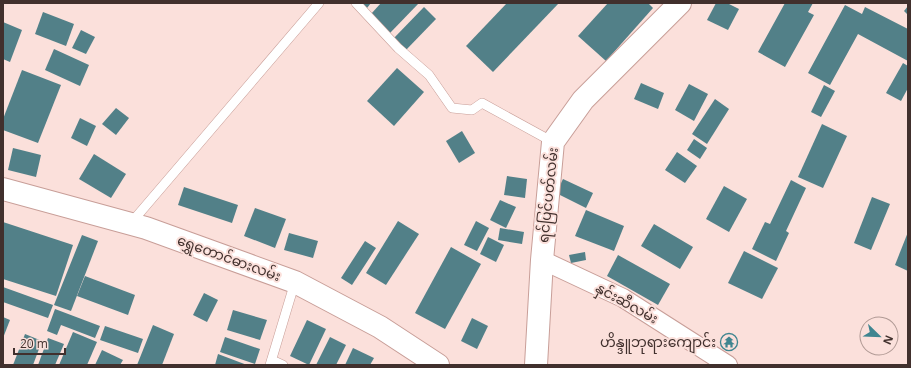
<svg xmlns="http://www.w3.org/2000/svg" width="911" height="368" font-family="'Open Sans','Noto Sans Myanmar',sans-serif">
  <rect width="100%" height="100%" fill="#fbe0db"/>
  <g fill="#528088">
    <path d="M362,3H371L367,8Z"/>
    <path d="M381,3H419L390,33L371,14Z"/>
    <path d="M507,3H559L493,72L466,46Z"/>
    <path d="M608,3H648L653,8L606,61L578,36Z"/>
    <path d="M716,3H727L739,9L728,30L707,20Z"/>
    <path d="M785,3H813L808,12L814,15L785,67L758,52Z"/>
    <path d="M845,5L862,14L865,7L908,29V61L858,34L830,85L808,73Z"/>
    <path d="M908,6V15L904,11Z"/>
    <path d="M424,7L436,19L405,51L393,39Z"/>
    <path d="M43,12L74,24L66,46L35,34Z"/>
    <path d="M3,22L22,30L10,62L3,59Z"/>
    <path d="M81,30L95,37L86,54L72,48Z"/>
    <path d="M54,49L89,65L80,86L45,70Z"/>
    <path d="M903,63L908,66V88L901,101L886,93Z"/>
    <path d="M397,68L424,92L394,126L367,101Z"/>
    <path d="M22,70L61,85L38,143L3,130V119Z"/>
    <path d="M641,83L664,93L658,109L634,99Z"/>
    <path d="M689,84L708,94L694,121L675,110Z"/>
    <path d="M824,85L835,91L821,117L811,112Z"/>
    <path d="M715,99L729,109L707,144L692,134Z"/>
    <path d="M116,108L129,118L116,135L102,124Z"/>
    <path d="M80,118L96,126L87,146L71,138Z"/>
    <path d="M822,124L847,136L823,188L798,177Z"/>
    <path d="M462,131L475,153L459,163L446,141Z"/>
    <path d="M694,139L707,148L700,159L687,150Z"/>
    <path d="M13,148L41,155L36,177L8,170Z"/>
    <path d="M677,152L697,166L685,183L665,170Z"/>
    <path d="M94,154L126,174L111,198L79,179Z"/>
    <path d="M507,176L527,179L525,198L504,195Z"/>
    <path d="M563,179L593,193L586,208L556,193Z"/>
    <path d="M791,180L806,188L786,231L789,233L776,261L752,249L765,222L770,224Z"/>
    <path d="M724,186L747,199L729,232L706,219Z"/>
    <path d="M184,187L238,205L232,223L178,205Z"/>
    <path d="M872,197L890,204L871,250L854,243Z"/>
    <path d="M500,200L516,207L506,228L490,220Z"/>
    <path d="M255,208L286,219L275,248L244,236Z"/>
    <path d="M586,210L624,226L614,251L575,236Z"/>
    <path d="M398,221L419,234L386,285L366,273Z"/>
    <path d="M476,221L489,228L477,251L464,245Z"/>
    <path d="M3,222L73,245L56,296L3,279Z"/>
    <path d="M654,224L693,247L680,269L641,246Z"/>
    <path d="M500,228L524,232L522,244L498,240Z"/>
    <path d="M908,232V271L895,265Z"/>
    <path d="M289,233L318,241L313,258L284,250Z"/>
    <path d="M82,235L98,241L71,311L54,305Z"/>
    <path d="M488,237L504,245L496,262L480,254Z"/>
    <path d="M365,241L376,248L352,285L341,278Z"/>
    <path d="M451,247L481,264L445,329L415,313Z"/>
    <path d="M744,251L778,268L762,299L728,283Z"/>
    <path d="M585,252L586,260L571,263L569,255Z"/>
    <path d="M618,255L670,284L658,305L607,276Z"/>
    <path d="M85,276L135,295L128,315L77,296Z"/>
    <path d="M3,287L53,305L48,318L3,302Z"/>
    <path d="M204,293L218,300L207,322L193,315Z"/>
    <path d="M55,309L100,326L95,338L61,325L57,335L47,331Z"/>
    <path d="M233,310L267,320L260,340L227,330Z"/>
    <path d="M3,317L10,320L3,338Z"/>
    <path d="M472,318L488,326L477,349L461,341Z"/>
    <path d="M307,320L326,329L309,365L290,356Z"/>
    <path d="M153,325L174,334L162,365H137Z"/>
    <path d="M105,326L143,339L138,353L100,340Z"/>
    <path d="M73,332L97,342L87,365H59Z"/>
    <path d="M25,334L42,341L33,365H13Z"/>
    <path d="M225,337L260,349L255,364L220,352Z"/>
    <path d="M330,337L346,345L336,365H316Z"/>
    <path d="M48,338L64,344L55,365H38Z"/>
    <path d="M353,348L374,358L370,365H345Z"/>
    <path d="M102,350L123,360L120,365H95Z"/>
    <path d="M218,354L247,365H215Z"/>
  </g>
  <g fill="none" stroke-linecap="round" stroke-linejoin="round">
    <g stroke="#c89e98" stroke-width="10">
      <g id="service">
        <path d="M356,3L398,48L429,75L452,108L472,110L482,103L553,142"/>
        <path d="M131,223L319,3"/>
        <path d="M272,360L283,365"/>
        <path d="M270,365L295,282"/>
      </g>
    </g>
    <g stroke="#c89e98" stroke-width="20">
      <path id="minor" d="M542,260L623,298L728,365"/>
    </g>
    <g stroke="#c89e98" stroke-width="24">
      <g id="tertiary">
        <path d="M3,189L146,228L295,282L380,327L438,365"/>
        <path d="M536,365L542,260L553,142L583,100L680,3"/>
      </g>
    </g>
    <use href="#service" stroke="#fff" stroke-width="9"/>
    <use href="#minor" stroke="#fff" stroke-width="18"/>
    <use href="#tertiary" stroke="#fff" stroke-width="22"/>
  </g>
  <defs>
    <g id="temple-ring" transform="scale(0.9)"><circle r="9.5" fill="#fbe0db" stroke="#3f8590" stroke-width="1.5"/><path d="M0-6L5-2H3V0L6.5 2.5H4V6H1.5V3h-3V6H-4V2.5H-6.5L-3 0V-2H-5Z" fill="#3f8590"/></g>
  </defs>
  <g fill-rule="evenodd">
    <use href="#temple-ring" x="729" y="342"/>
  </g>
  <g text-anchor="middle" stroke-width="4" stroke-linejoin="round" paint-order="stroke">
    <g font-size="14" fill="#41302d" stroke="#fbe0db">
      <text transform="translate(548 195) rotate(-84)" y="5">ရင်ပြင်ပတ်လမ်း</text>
      <text transform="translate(229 258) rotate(20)" y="5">ရွှေတောင်ဓားလမ်း</text>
      <text transform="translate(627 303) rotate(29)" y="5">နှင်းဆီလမ်း</text>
    </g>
    <g font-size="14" fill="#41302d" stroke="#fbe0db" text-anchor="end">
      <text x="716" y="347">ဟိန္ဒူဘုရားကျောင်း</text>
    </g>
  </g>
  <rect width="911" height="368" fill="none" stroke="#41302d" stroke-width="8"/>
  <g transform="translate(879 336) rotate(113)"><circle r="19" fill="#fbe0db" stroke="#b19a95"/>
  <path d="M0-3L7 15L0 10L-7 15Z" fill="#3f8590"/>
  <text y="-6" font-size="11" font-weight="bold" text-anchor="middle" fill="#41302d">N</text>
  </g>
  <path d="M14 348v6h51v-6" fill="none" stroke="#41302d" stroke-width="2"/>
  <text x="20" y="348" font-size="12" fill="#41302d" stroke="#fbe0db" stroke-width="3" paint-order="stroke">20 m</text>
</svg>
